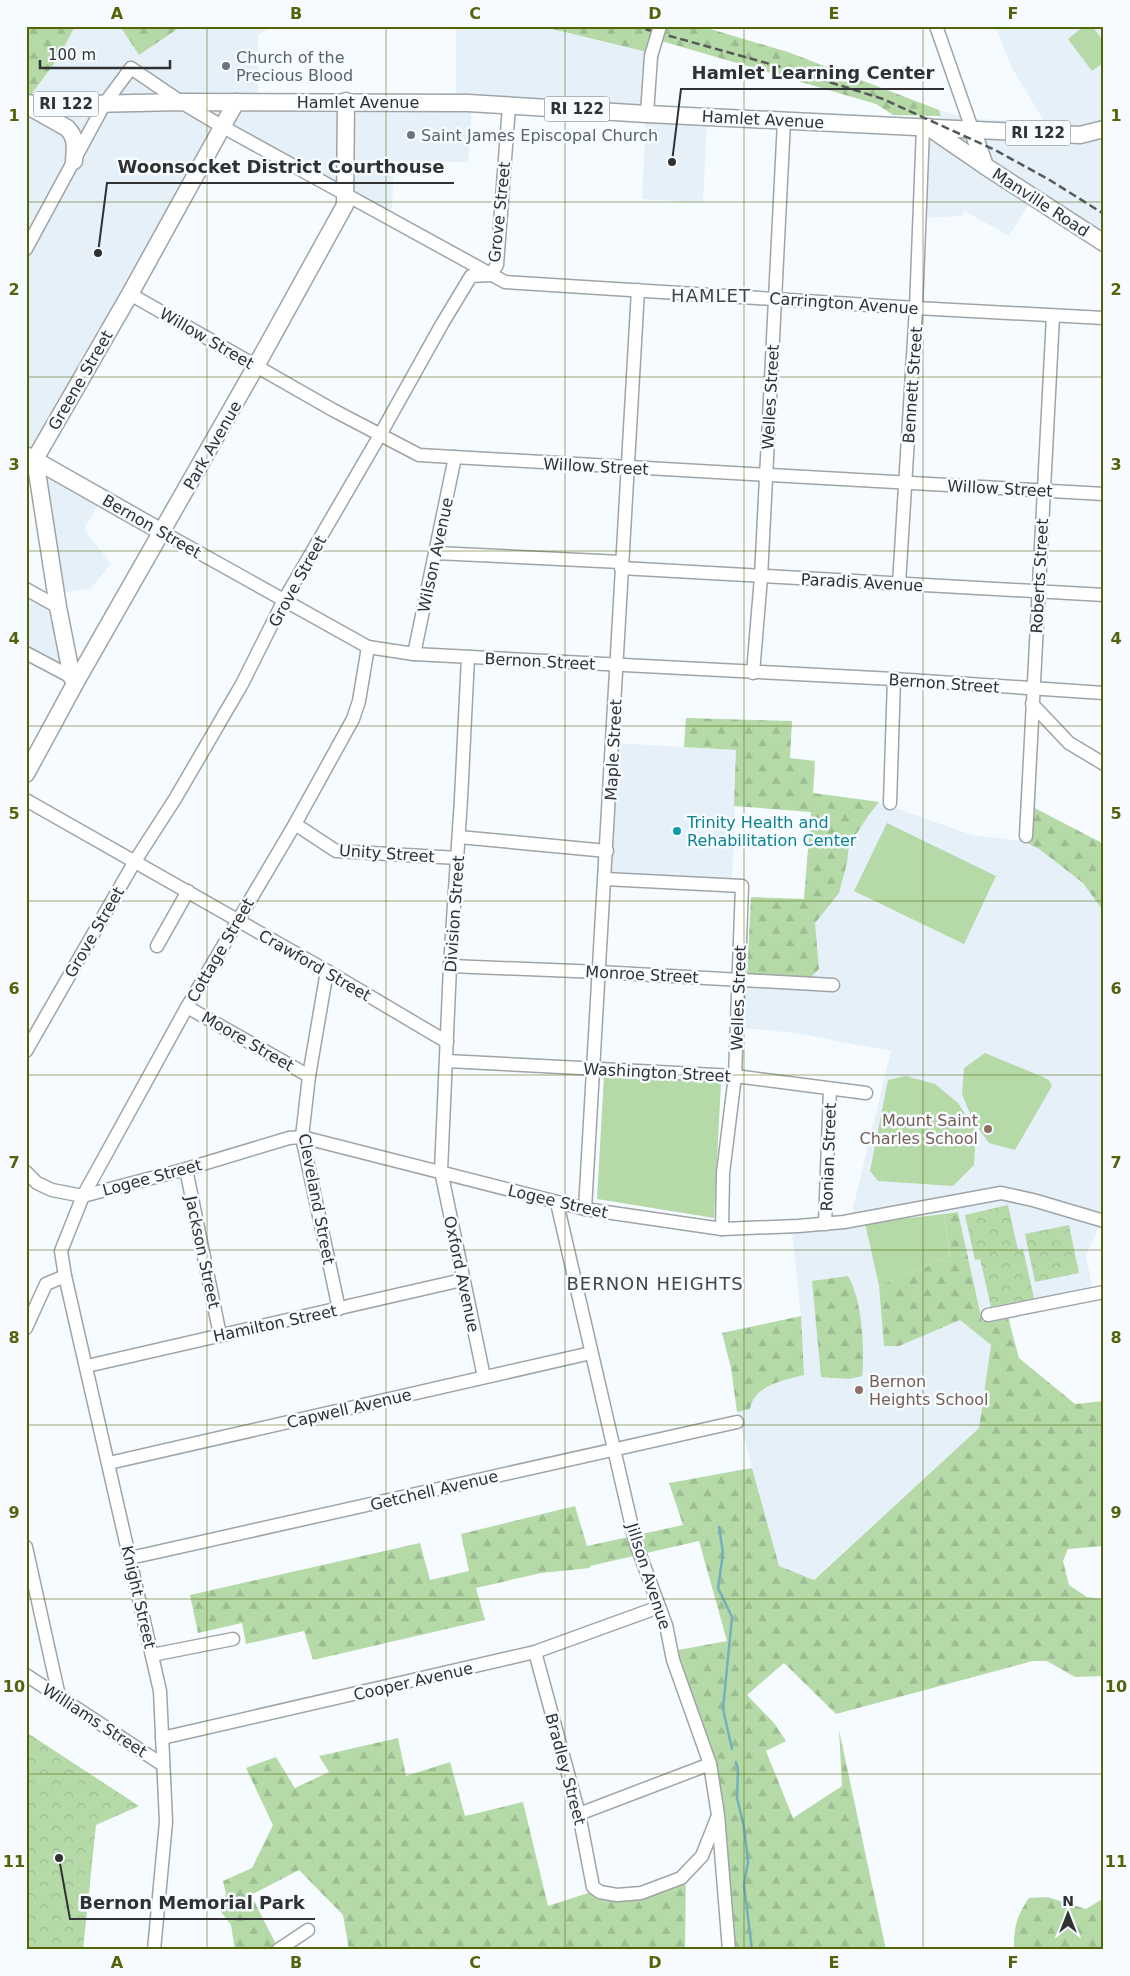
<svg xmlns="http://www.w3.org/2000/svg" width="1130" height="1976" font-family="'DejaVu Sans',sans-serif">
  <defs>
    <pattern id="forest-firs" width="22" height="20" patternUnits="userSpaceOnUse" patternTransform="scale(1.25)"><rect width="22" height="20" fill="#b5daa8"/><path d="M5 1l3.5 6h-7zM16 11l3.5 6h-7z" fill="#9cbc91"/></pattern>
    <pattern id="park-crowns" width="20" height="18" patternUnits="userSpaceOnUse" patternTransform="scale(1.25)"><rect width="20" height="18" fill="#b5daa8"/><path d="M2 6a3 3 0 1 1 6 0M12 15a3 3 0 1 1 6 0" fill="none" stroke="#9cbc91"/></pattern>
  </defs>
  <rect width="100%" height="100%" fill="#f6fbff"/>
  <g fill="#e5f0f9">
    <path d="M75,26H120L139,55L182,26H272L258,35V104H456V26H540L655,54L652,116L707,119L703,203L642,199L646,117L472,106L468,162H394L392,208L387,220L225,133L26,458V98L29,99L59,57Z"/>
    <path d="M995,26H1104V240L1034,196L1009,236L965,211L962,216L921,218L926,124L941,116L939,110L969,119L1044,121L1012,68Z"/>
    <path d="M44,469L100,501L84,529L111,564L91,588L62,593Z"/>
    <path d="M26,587L60,604L75,676L26,652Z"/>
    <path d="M614,743L737,750L732,885L608,878Z"/>
    <path d="M813,793L875,801L972,835L1023,841L1039,849L1083,883L1104,912V1215L1086,1256L1094,1296L982,1321L958,1212L865,1223L960,1320L991,1345L979,1428L813,1580L779,1567L737,1412L731,1368L722,1333L801,1316L792,1230L854,1224L853,1208L891,1051L795,1033L744,1028L751,897L804,899Z"/>
  </g>
  <g fill="#b5daa8">
    <path d="M1084,26H1092L1104,42V62L1092,71L1068,39Z"/>
    <path d="M887,823L996,876L964,944L854,891Z"/>
    <path d="M985,1053L1043,1077L1049,1080L1052,1086L1015,1150L989,1143L973,1121L962,1094L964,1068Z"/>
    <path d="M604,1076L721,1083L714,1218L597,1199Z"/>
    <path d="M906,1076L935,1084L958,1103L976,1131L974,1165L953,1186L878,1181L870,1171L888,1080Z"/>
    <path d="M944,1214L950,1255L922,1269L879,1286L865,1223Z"/>
  </g>
  <g fill="url(#forest-firs)">
    <path d="M26,26H75L59,57L28,99L26,98Z"/>
    <path d="M120,26H182L139,55Z"/>
    <path d="M540,26H700L788,52L939,110L941,116L893,115L876,104L658,40L655,54Z"/>
    <path d="M686,718L792,721L790,758L815,761L813,793L879,802L868,816L849,845L847,863L839,893L815,923L819,969L810,978L747,975L751,897L804,899L811,812L734,806L736,750L684,747Z"/>
    <path d="M1025,803L1104,844V912L1083,883L1039,849L1023,841Z"/>
    <path d="M958,1212L982,1321L1008,1317L1019,1358L1075,1404L1104,1401V1546L1068,1549L1063,1561L1069,1585L1087,1597L1104,1599V1676L1075,1677L1047,1661H1033L836,1714L784,1663L747,1695L774,1723L786,1741L766,1751L793,1818L842,1786L839,1730L886,1950H730L718,1791L673,1651L727,1641L699,1541L590,1566V1568L541,1573L476,1588L485,1620L313,1660L304,1631L246,1644L242,1623L198,1633L190,1595L420,1543L430,1580L469,1571L461,1534L575,1506L587,1546L683,1525L669,1483L752,1468L779,1566L814,1580L979,1428L991,1345L960,1320L899,1346H884L879,1286L922,1269L950,1255L944,1214Z"/>
    <path d="M848,1276C862,1299 865,1349 862,1376L849,1379L821,1377L812,1281Z"/>
    <path d="M801,1316L804,1375C784,1380 754,1385 750,1409L737,1412L731,1368L722,1333Z"/>
    <path d="M398,1738L406,1776L450,1762L465,1816L523,1802L548,1906L597,1890L633,1894L686,1869L685,1950H349L343,1915L299,1870L251,1895L279,1950H235L231,1925L221,1912L226,1894L223,1881L252,1868L273,1825L246,1768L276,1757L295,1788L329,1772L319,1756Z"/>
    <path d="M1047,1897L1086,1909L1104,1898V1950H1014C1014,1926 1016,1917 1029,1898Z"/>
  </g>
  <g fill="url(#park-crowns)">
    <path d="M1008,1205L1018,1250L1023,1249L1034,1298L991,1307L980,1259L975,1260L965,1215Z"/>
    <path d="M1069,1225L1079,1273L1035,1282L1025,1234Z"/>
    <path d="M26,1732L139,1806L96,1825L83,1950H26Z"/>
  </g>
  <g fill="none" stroke-linecap="round" stroke-linejoin="round">
    <g stroke="#74afbd" stroke-width="2.5">
      <path d="M719,1527L723,1553L718,1588L732,1617L723,1709L732,1749"/>
      <path d="M736,1762L738,1769L737,1798L744,1827L748,1862L744,1885L752,1950"/>
    </g>
    <g stroke="#9fa4a7" stroke-width="15">
      <g id="minor">
        <path d="M936,26L972,129"/>
        <path d="M647,114L651,56"/>
        <path d="M26,249L105,103L131,68L181,102L223,127L505,282L916,308L1104,318"/>
        <path d="M130,294L333,410L419,455L1104,494"/>
        <path d="M162,532L368,647L414,654L894,679L1104,693"/>
        <path d="M436,553L621,562"/>
        <path d="M621,568L1104,595"/>
        <path d="M899,584L916,308L923,127"/>
        <path d="M26,589L58,607"/>
        <path d="M26,653L77,680"/>
        <path d="M414,654L455,457"/>
        <path d="M468,657L461,799L450,966L441,1171L484,1377"/>
        <path d="M753,673L761,577L784,121"/>
        <path d="M1032,704L1069,743L1104,764"/>
        <path d="M26,800L327,971L447,1042"/>
        <path d="M890,803L894,679"/>
        <path d="M295,824L336,851L458,858"/>
        <path d="M1026,836L1053,316"/>
        <path d="M459,837L607,851"/>
        <path d="M605,879L742,886L735,1076L723,1173L722,1229"/>
        <path d="M157,946L188,891"/>
        <path d="M450,966L599,972L833,985"/>
        <path d="M327,971L309,1076L302,1137L339,1309"/>
        <path d="M187,1007L309,1076"/>
        <path d="M26,1051L135,861L175,799L242,684L284,600L380,435L442,324L471,276L490,275L497,265L509,106"/>
        <path d="M447,1061L735,1076L866,1093"/>
        <path d="M186,1169L220,1335"/>
        <path d="M26,1172L37,1183L52,1190L83,1196L186,1169L289,1138L302,1137L585,1209L722,1229L798,1226L844,1222L1001,1193L1033,1200L1104,1221"/>
        <path d="M557,1203L636,1544L666,1625L673,1660L710,1764L718,1815L729,1950"/>
        <path d="M585,1209L638,290"/>
        <path d="M825,1224L830,1089"/>
        <path d="M988,1315L1104,1292"/>
        <path d="M26,1328L46,1284L65,1276"/>
        <path d="M87,1366L462,1280"/>
        <path d="M109,1463L591,1353"/>
        <path d="M26,1547L59,1696"/>
        <path d="M130,1558L737,1422"/>
        <path d="M535,1652L579,1814L593,1887L600,1892L617,1895L641,1893L681,1878L702,1856L717,1818"/>
        <path d="M152,1655L233,1639"/>
        <path d="M26,1675L163,1765"/>
        <path d="M162,1738L535,1652L659,1607"/>
        <path d="M579,1814L710,1764"/>
        <path d="M154,1950L166,1822L160,1691L65,1276L61,1251L83,1196L187,1007L295,824L353,719L359,701L368,647"/>
        <path d="M278,1950L308,1930"/>
      </g>
    </g>
    <g stroke="#9fa4a7" stroke-width="19">
      <g id="major">
        <path d="M26,103L43,105L181,102L468,103L647,114L1080,135L1104,129"/>
        <path d="M26,105L67,128C77,138 75,148 74,161"/>
        <path d="M928,127L985,166"/>
        <path d="M972,129L985,166L1104,243"/>
        <path d="M28,456L162,532"/>
        <path d="M72,678L58,607L35,459L130,294L236,102"/>
        <path d="M26,774L77,680L256,366L345,205L346,101"/>
      </g>
    </g>
    <use href="#minor" stroke="#fff" stroke-width="12"/>
    <use href="#major" stroke="#fff" stroke-width="16"/>
    <path stroke="#56595a" stroke-width="2.5" stroke-dasharray="8 4" stroke-linecap="butt" d="M634,26L788,69L883,99L995,150L1048,179L1104,214"/>
    <g stroke="#9fa4a7" stroke-width="15" stroke-linecap="butt">
      <path id="minor-bridge" d="M651,56L660,26"/>
    </g>
    <use href="#minor-bridge" stroke="#fff" stroke-width="12"/>
  </g>
  <path fill="none" stroke="#526309" stroke-width="1" stroke-opacity="0.55" d="M207,26V1950M386,26V1950M565,26V1950M744,26V1950M923,26V1950M26,202H1104M26,377H1104M26,551H1104M26,726H1104M26,901H1104M26,1075H1104M26,1250H1104M26,1425H1104M26,1599H1104M26,1774H1104"/>
  <g fill="#6b7280" stroke="#f6fbff" stroke-width="2">
    <circle cx="226" cy="66" r="5"/>
    <circle cx="411" cy="135" r="5"/>
  </g>
  <circle fill="#0f9aa8" stroke="#f6fbff" stroke-width="2" cx="677" cy="831" r="5"/>
  <g fill="#8d6e63" stroke="#f6fbff" stroke-width="2">
    <circle cx="988" cy="1129" r="5"/>
    <circle cx="859" cy="1390" r="5"/>
  </g>
  <g text-anchor="middle" stroke-width="5" stroke-linejoin="round" paint-order="stroke">
    <g fill="#f6fbff" stroke="#6b6e70" stroke-width="1">
      <rect x="33.5" y="91.5" width="65" height="25" rx="4"/>
      <rect x="544.5" y="96.5" width="65" height="25" rx="4"/>
      <rect x="1005.5" y="120.5" width="65" height="25" rx="4"/>
    </g>
    <g font-size="15" font-weight="bold" fill="#2f3132">
      <text x="66" y="109">RI 122</text>
      <text x="577" y="114">RI 122</text>
      <text x="1038" y="138">RI 122</text>
    </g>
    <g font-size="16" fill="#5b616d" stroke="#f6fbff" text-anchor="start">
      <text x="236" y="63">Church of the<tspan x="236" dy="18">Precious Blood</tspan></text>
      <text x="421" y="141">Saint James Episcopal Church</text>
    </g>
    <g font-size="16" fill="#2f3132" stroke="#f6fbff">
      <text x="358" y="108">Hamlet Avenue</text>
      <text transform="translate(763 119) rotate(3)" y="6">Hamlet Avenue</text>
      <text transform="translate(1041 202) rotate(33)" y="6">Manville Road</text>
      <text transform="translate(499 212) rotate(-84)" y="6">Grove Street</text>
      <text transform="translate(844 303) rotate(4)" y="6">Carrington Avenue</text>
      <text transform="translate(207 338) rotate(30)" y="6">Willow Street</text>
      <text transform="translate(80 380) rotate(-60)" y="6">Greene Street</text>
      <text transform="translate(912 385) rotate(-86)" y="6">Bennett Street</text>
      <text transform="translate(770 397) rotate(-87)" y="6">Welles Street</text>
      <text transform="translate(212 445) rotate(-60)" y="6">Park Avenue</text>
      <text transform="translate(596 466) rotate(3)" y="6">Willow Street</text>
      <text transform="translate(1000 488) rotate(3)" y="6">Willow Street</text>
      <text transform="translate(152 526) rotate(30)" y="6">Bernon Street</text>
      <text transform="translate(435 555) rotate(-78)" y="6">Wilson Avenue</text>
      <text transform="translate(1039 576) rotate(-87)" y="6">Roberts Street</text>
      <text transform="translate(297 581) rotate(-61)" y="6">Grove Street</text>
      <text transform="translate(862 582) rotate(3)" y="6">Paradis Avenue</text>
      <text transform="translate(540 661) rotate(3)" y="6">Bernon Street</text>
      <text transform="translate(944 683) rotate(4)" y="6">Bernon Street</text>
      <text transform="translate(613 750) rotate(-87)" y="6">Maple Street</text>
      <text transform="translate(387 853) rotate(4)" y="6">Unity Street</text>
      <text transform="translate(454 914) rotate(-86)" y="6">Division Street</text>
      <text transform="translate(94 932) rotate(-60)" y="6">Grove Street</text>
      <text transform="translate(220 950) rotate(-60)" y="6">Cottage Street</text>
      <text transform="translate(315 965) rotate(30)" y="6">Crawford Street</text>
      <text transform="translate(642 974) rotate(3)" y="6">Monroe Street</text>
      <text transform="translate(738 998) rotate(-88)" y="6">Welles Street</text>
      <text transform="translate(248 1041) rotate(30)" y="6">Moore Street</text>
      <text transform="translate(657 1072) rotate(3)" y="6">Washington Street</text>
      <text transform="translate(828 1157) rotate(-88)" y="6">Ronian Street</text>
      <text transform="translate(152 1177) rotate(-15)" y="6">Logee Street</text>
      <text transform="translate(317 1199) rotate(79)" y="6">Cleveland Street</text>
      <text transform="translate(558 1201) rotate(13)" y="6">Logee Street</text>
      <text transform="translate(203 1252) rotate(78)" y="6">Jackson Street</text>
      <text transform="translate(462 1274) rotate(78)" y="6">Oxford Avenue</text>
      <text transform="translate(275 1323) rotate(-12)" y="6">Hamilton Street</text>
      <text transform="translate(349 1408) rotate(-13)" y="6">Capwell Avenue</text>
      <text transform="translate(434 1490) rotate(-13)" y="6">Getchell Avenue</text>
      <text transform="translate(649 1576) rotate(72)" y="6">Jillson Avenue</text>
      <text transform="translate(139 1597) rotate(77)" y="6">Knight Street</text>
      <text transform="translate(413 1681) rotate(-13)" y="6">Cooper Avenue</text>
      <text transform="translate(95 1720) rotate(33)" y="6">Williams Street</text>
      <text transform="translate(566 1769) rotate(75)" y="6">Bradley Street</text>
    </g>
    <g font-size="16" fill="#0d838f" stroke="#f6fbff" text-anchor="start">
      <text x="687" y="828">Trinity Health and<tspan x="687" dy="18">Rehabilitation Center</tspan></text>
    </g>
    <g font-size="16" fill="#785e54" stroke="#f6fbff" text-anchor="end">
      <text x="978" y="1126">Mount Saint<tspan x="978" dy="18">Charles School</tspan></text>
      <text x="869" y="1387" text-anchor="start">Bernon<tspan x="869" dy="18">Heights School</tspan></text>
    </g>
    <g font-size="18" letter-spacing="1" fill="#424649" stroke="#f6fbff">
      <text x="711" y="302">HAMLET</text>
      <text x="655" y="1290">BERNON HEIGHTS</text>
    </g>
  </g>
  <path fill="none" stroke="#2f3132" stroke-width="2" d="M672 162L681 89H944M98 253L107 183H454M59 1858L70 1919H315"/>
  <g fill="#2f3132" stroke="#f6fbff" stroke-width="2">
    <circle cx="672" cy="162" r="5"/>
    <circle cx="98" cy="253" r="5"/>
    <circle cx="59" cy="1858" r="5"/>
  </g>
  <g font-size="18" text-anchor="middle" font-weight="bold" fill="#2f3132" stroke="#f6fbff" stroke-width="5" stroke-linejoin="round" paint-order="stroke">
    <text x="813" y="79">Hamlet Learning Center</text>
    <text x="281" y="173">Woonsocket District Courthouse</text>
    <text x="192" y="1909">Bernon Memorial Park</text>
  </g>
  <rect width="1130" height="1976" fill="none" stroke="#f6fbff" stroke-width="55"/>
  <g transform="translate(1068 1914)" stroke="#f6fbff" stroke-width="4" paint-order="stroke">
  <path d="M0-4L9 19L0 12L-9 19Z" fill="#2f3132"/>
  <text y="-8" font-size="14" font-weight="bold" text-anchor="middle" fill="#2f3132">N</text>
  </g>
  <path d="M40 60v8h130v-8" fill="none" stroke="#2f3132" stroke-width="2.5"/>
  <text x="48" y="60" font-size="15" fill="#2f3132" stroke="#f6fbff" stroke-width="4" paint-order="stroke">100 m</text>
  <rect x="28" y="28" width="1074" height="1920" fill="none" stroke="#526309" stroke-width="2"/>
  <g font-size="16" text-anchor="middle" font-weight="bold" fill="#526309">
    <text x="117" y="19">A</text>
    <text x="296" y="19">B</text>
    <text x="475" y="19">C</text>
    <text x="655" y="19">D</text>
    <text x="834" y="19">E</text>
    <text x="1013" y="19">F</text>
    <text x="14" y="121">1</text>
    <text x="1116" y="121">1</text>
    <text x="14" y="295">2</text>
    <text x="1116" y="295">2</text>
    <text x="14" y="470">3</text>
    <text x="1116" y="470">3</text>
    <text x="14" y="644">4</text>
    <text x="1116" y="644">4</text>
    <text x="14" y="819">5</text>
    <text x="1116" y="819">5</text>
    <text x="14" y="994">6</text>
    <text x="1116" y="994">6</text>
    <text x="14" y="1168">7</text>
    <text x="1116" y="1168">7</text>
    <text x="14" y="1343">8</text>
    <text x="1116" y="1343">8</text>
    <text x="14" y="1518">9</text>
    <text x="1116" y="1518">9</text>
    <text x="14" y="1692">10</text>
    <text x="1116" y="1692">10</text>
    <text x="14" y="1867">11</text>
    <text x="1116" y="1867">11</text>
    <text x="117" y="1968">A</text>
    <text x="296" y="1968">B</text>
    <text x="475" y="1968">C</text>
    <text x="655" y="1968">D</text>
    <text x="834" y="1968">E</text>
    <text x="1013" y="1968">F</text>
  </g>
</svg>
